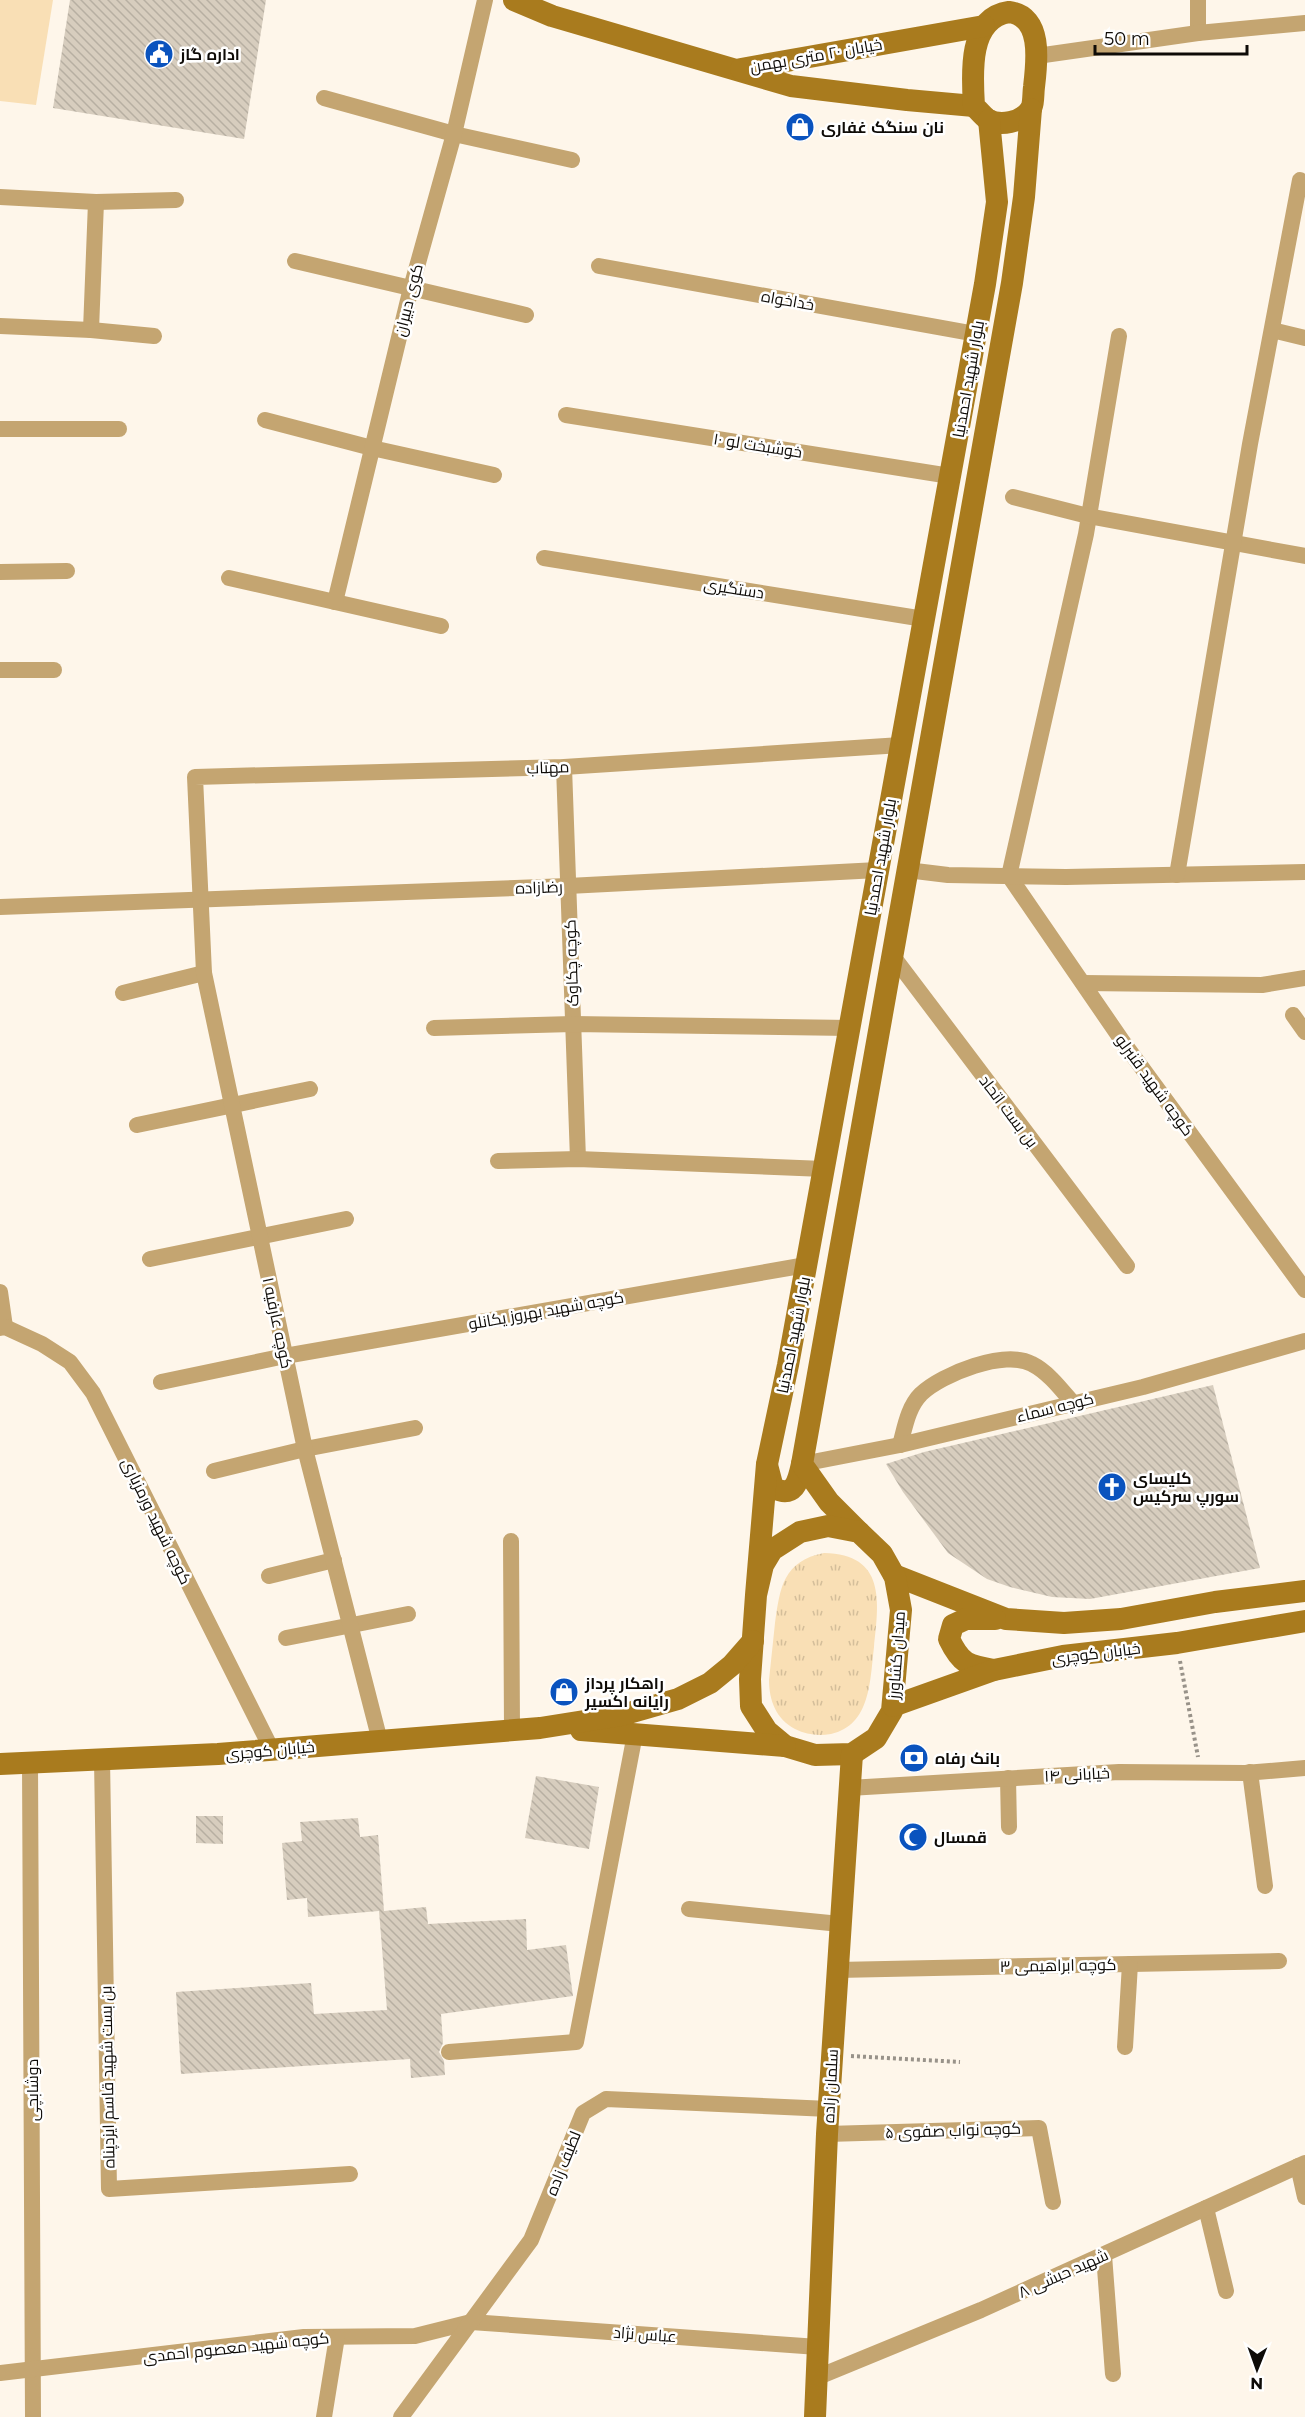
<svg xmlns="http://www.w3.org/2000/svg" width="1305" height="2417" font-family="Montserrat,Cairo,sans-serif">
  <defs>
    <pattern id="grass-tufts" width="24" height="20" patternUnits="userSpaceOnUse" patternTransform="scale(1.5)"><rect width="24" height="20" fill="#f9dfb5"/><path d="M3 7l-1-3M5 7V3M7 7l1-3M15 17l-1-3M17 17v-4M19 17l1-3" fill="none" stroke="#d4be9a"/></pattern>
    <pattern id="building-back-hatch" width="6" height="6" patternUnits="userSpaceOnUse" patternTransform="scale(1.5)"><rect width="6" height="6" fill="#d7cdbe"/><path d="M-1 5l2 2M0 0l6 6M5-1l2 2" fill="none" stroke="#b7afa2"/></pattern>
  </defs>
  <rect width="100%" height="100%" fill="#fef6ea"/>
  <path fill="url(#grass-tufts)" d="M824,1553C886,1554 879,1602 874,1647C870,1680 871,1725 831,1734C818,1736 807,1735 795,1729C776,1719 769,1700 769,1680C771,1661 773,1642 775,1623C780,1588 783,1561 824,1553Z"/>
  <path fill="#f9dfb5" d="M0,0H53L36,105L0,101Z"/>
  <g fill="url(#building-back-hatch)">
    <path d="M70,0H266L244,139L53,108Z"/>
    <path d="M1213,1385L1260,1568L1090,1599L1052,1597L1010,1587L987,1579L948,1553L903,1492L886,1464L924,1452Z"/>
    <path d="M536,1776L599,1787L589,1849L525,1838Z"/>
    <path d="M196,1816H223V1844L196,1843Z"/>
    <path d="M358,1818L360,1837L378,1835L384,1911L426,1907L428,1924L526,1919L527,1950L566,1945L573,1996L441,2014L443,2043L439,2052L444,2061L445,2075L411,2078L410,2059L181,2074L176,1992L311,1983L314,2014L387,2010L379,1911L308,1917L307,1898L287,1900L282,1843L302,1841L300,1822Z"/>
  </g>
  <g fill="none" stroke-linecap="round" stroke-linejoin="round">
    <g stroke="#989289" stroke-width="4" stroke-dasharray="3 3" stroke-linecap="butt">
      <path d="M1180,1661L1198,1757"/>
      <path d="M851,2056L960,2062"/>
    </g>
    <g stroke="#c4a571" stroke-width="16">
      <path d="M1198,0V33"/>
      <path d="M1037,56L1198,33L1305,23"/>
      <path d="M324,98L454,134L572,160"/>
      <path d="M0,197L96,202L176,200"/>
      <path d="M295,261L526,315"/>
      <path d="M599,266L976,334"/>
      <path d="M0,326L91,330L154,336"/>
      <path d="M91,330L96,202"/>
      <path d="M1272,330L1305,338"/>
      <path d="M1119,336L1086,534L1009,876L1123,1042L1305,1290"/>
      <path d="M566,415L950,476"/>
      <path d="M265,420L372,448L494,475"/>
      <path d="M0,429H119"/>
      <path d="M1013,497L1088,516L1305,556"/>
      <path d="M544,558L924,619"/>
      <path d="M0,572L67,571"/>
      <path d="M229,578L441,626"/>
      <path d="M335,602L411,288L454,134L485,0"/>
      <path d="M0,670H54"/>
      <path d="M564,767L578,1159"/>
      <path d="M907,870L948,875L1066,877L1305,872"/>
      <path d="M1177,875L1250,444L1300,180"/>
      <path d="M0,907L568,886L878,870"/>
      <path d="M892,955L1127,1266"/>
      <path d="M1083,983L1262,985L1305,978"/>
      <path d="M123,993L204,973"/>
      <path d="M1293,1015L1305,1032"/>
      <path d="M434,1028L573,1024L850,1028"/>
      <path d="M137,1125L310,1089"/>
      <path d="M498,1161L578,1159L824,1169"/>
      <path d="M150,1259L346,1219"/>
      <path d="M0,1292L5,1327"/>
      <path d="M0,1328L5,1327L42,1344L70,1362L93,1393L272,1750"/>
      <path d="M161,1382L285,1356L806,1265"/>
      <path d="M900,1445C905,1427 908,1407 921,1394C942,1374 1005,1349 1032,1364C1048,1372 1061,1389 1072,1402"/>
      <path d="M802,1464L900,1445L1143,1387L1305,1341"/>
      <path d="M214,1471L305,1449L415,1428"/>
      <path d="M511,1541L512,1730"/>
      <path d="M269,1576L334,1560"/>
      <path d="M286,1638L408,1614"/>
      <path d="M380,1741L305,1449L204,973L195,777L564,767L901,745"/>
      <path d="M102,1759L109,2189L350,2174"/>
      <path d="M30,1762L33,2417"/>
      <path d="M1250,1772L1265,1886"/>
      <path d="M1008,1778L1009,1827"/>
      <path d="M849,1788L1119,1772L1245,1773L1305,1768"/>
      <path d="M689,1909L840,1924"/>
      <path d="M837,1970L1279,1961"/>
      <path d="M1125,2047L1130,1964"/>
      <path d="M449,2052L576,2042L635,1734"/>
      <path d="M827,2134L1039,2128L1053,2202"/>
      <path d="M1298,2166L1305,2197"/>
      <path d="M1206,2208L1226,2291"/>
      <path d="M1104,2255L1113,2374"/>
      <path d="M0,2373L304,2337L415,2336L471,2322L818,2347"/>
      <path d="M818,2377L981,2310L1305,2163"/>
      <path d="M324,2417L337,2337"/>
      <path d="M401,2417L531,2240L583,2113L606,2099L829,2109"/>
    </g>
    <g stroke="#a97b1e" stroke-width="22">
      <path d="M514,0L552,16L791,86L907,100L974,106"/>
      <path d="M1009,12C1043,16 1037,62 1034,87C1033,94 1034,105 1030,110C1022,122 1000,127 987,119C983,116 978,110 974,106C972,74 968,18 1009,12Z"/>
      <path d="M741,69L984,26"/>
      <path d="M767,1465L773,1488C795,1498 798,1482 802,1464"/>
      <path d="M859,1532L829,1502L802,1464L1012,283L1024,197L1031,109"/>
      <path d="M894,1575L1006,1619L1064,1623L1121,1619L1215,1602L1305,1591"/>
      <path d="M756,1595L763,1565L772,1550L800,1532L828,1526L859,1532L882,1554L895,1577L901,1610L892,1711L876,1738L852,1754L815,1755L785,1746L767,1731L751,1706L750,1679L756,1595L767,1464L788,1365L985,284L997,202L989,120"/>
      <path d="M994,1670C968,1666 961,1664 949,1639L953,1625L966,1619H995"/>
      <path d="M893,1706L994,1670L1063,1656L1177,1643L1305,1621"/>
      <path d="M581,1730L785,1746"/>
      <path d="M0,1764L218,1754L540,1728L622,1715L678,1699L710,1683L732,1665L753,1641"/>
      <path d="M815,2417L827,2134L852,1754"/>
    </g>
  </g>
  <defs>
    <g id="civic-disc" transform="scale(1.5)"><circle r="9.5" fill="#0a53be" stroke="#fff"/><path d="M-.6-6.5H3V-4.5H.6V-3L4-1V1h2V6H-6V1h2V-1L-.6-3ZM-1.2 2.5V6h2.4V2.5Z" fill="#fff"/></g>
    <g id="shop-disc" transform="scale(1.5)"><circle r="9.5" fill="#0a53be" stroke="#fff"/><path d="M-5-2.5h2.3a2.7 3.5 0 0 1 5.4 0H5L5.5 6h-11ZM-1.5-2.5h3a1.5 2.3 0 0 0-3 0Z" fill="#fff"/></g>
    <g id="church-disc" transform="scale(1.5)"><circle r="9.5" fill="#0a53be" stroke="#fff"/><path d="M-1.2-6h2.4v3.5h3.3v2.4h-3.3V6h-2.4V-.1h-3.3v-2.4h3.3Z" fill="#fff"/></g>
    <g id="bank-disc" transform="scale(1.5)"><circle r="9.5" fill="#0a53be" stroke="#fff"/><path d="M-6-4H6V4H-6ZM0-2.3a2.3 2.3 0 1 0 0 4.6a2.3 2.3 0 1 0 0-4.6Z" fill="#fff"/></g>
    <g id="mosque-disc" transform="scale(1.5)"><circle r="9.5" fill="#0a53be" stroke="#fff"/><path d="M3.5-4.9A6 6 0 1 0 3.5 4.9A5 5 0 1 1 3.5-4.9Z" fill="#fff"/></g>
  </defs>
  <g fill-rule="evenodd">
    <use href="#civic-disc" x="159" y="54"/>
    <use href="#shop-disc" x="800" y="127"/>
    <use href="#church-disc" x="1112" y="1487"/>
    <use href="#shop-disc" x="564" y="1692"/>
    <use href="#bank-disc" x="914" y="1758"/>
    <use href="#mosque-disc" x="913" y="1837"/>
  </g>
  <g text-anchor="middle" stroke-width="5" stroke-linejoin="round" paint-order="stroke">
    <g font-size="16" font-weight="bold" fill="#0e0b07" stroke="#fff" text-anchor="start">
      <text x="180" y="60">اداره گاز</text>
      <text x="821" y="133">نان سنگک غفاری</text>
      <text x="1133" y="1484">کلیسای<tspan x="1133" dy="18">سورپ سرکیس</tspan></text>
      <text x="585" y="1689">راهکار پرداز<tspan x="585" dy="18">رایانه اکسیر</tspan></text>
      <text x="935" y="1764">بانک رفاه</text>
      <text x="934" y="1843">قمسال</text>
    </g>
    <g font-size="16" fill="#0e0b07" stroke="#fff">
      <text transform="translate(816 55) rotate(-10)" y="6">خیابان ۲۰ متری بهمن</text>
      <text transform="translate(408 300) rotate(-76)" y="6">کوی دبیران</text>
      <text transform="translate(788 300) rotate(10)" y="6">خداخواه</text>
      <text transform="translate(968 379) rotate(-80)" y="6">بلوار شهید احمدنیا</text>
      <text transform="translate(758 445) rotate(9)" y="6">خوشبخت لو ۱۰</text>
      <text transform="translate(734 588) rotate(9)" y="6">دستگیری</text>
      <text transform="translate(548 767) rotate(-2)" y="6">مهتاب</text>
      <text transform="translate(880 857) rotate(-80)" y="6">بلوار شهید احمدنیا</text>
      <text transform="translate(539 887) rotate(-2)" y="6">رضازاده</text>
      <text transform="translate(571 963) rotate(-92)" y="6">کوچه چکاوک</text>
      <text transform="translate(1155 1085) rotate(54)" y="6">کوچه شهید قنبرلو</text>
      <text transform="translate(1009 1111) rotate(53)" y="6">بن بست اتحاد</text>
      <text transform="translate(546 1310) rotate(-10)" y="6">کوچه شهید بهروز یکانلو</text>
      <text transform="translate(278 1323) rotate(78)" y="6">کوچه عارفیه ۱</text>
      <text transform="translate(793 1335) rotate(-79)" y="6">بلوار شهید احمدنیا</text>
      <text transform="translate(1055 1407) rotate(-14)" y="6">کوچه سماء</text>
      <text transform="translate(157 1521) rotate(64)" y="6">کوچه شهید ورمزیاری</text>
      <text transform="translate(1096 1653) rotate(-7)" y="6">خیابان کوچری</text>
      <text transform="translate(896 1655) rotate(-86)" y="6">میدان کشاورز</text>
      <text transform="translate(270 1750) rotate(-5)" y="6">خیابان کوچری</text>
      <text transform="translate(1077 1774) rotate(-3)" y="6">خیابانی ۱۴</text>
      <text transform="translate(1058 1965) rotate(-1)" y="6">کوچه ابراهیمی ۳</text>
      <text transform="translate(107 2077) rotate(-91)" y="6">بن بست شهید قاسم ایزدپناه</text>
      <text transform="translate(830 2086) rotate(-87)" y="6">سلمان زاده</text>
      <text transform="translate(32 2090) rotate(-90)" y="6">دوشابچی</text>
      <text transform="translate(953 2130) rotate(-2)" y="6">کوچه نواب صفوی ۵</text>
      <text transform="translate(563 2163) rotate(-68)" y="6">لطیف زاده</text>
      <text transform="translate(1063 2273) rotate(-24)" y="6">شهید حبشی ۸</text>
      <text transform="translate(645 2334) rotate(4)" y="6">عباس نژاد</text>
      <text transform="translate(236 2347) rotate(-6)" y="6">کوچه شهید معصوم احمدی</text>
    </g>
  </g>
  <g transform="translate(1257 2369) rotate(181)" stroke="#ffffff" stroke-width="4.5" paint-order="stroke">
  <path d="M0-4.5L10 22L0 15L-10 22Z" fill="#0e0b07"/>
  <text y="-9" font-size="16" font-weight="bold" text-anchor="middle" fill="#0e0b07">N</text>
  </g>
  <path d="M1095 45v9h152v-9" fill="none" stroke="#0e0b07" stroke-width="3"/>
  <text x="1104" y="45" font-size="18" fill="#0e0b07" stroke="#ffffff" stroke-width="4.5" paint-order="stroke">50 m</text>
</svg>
